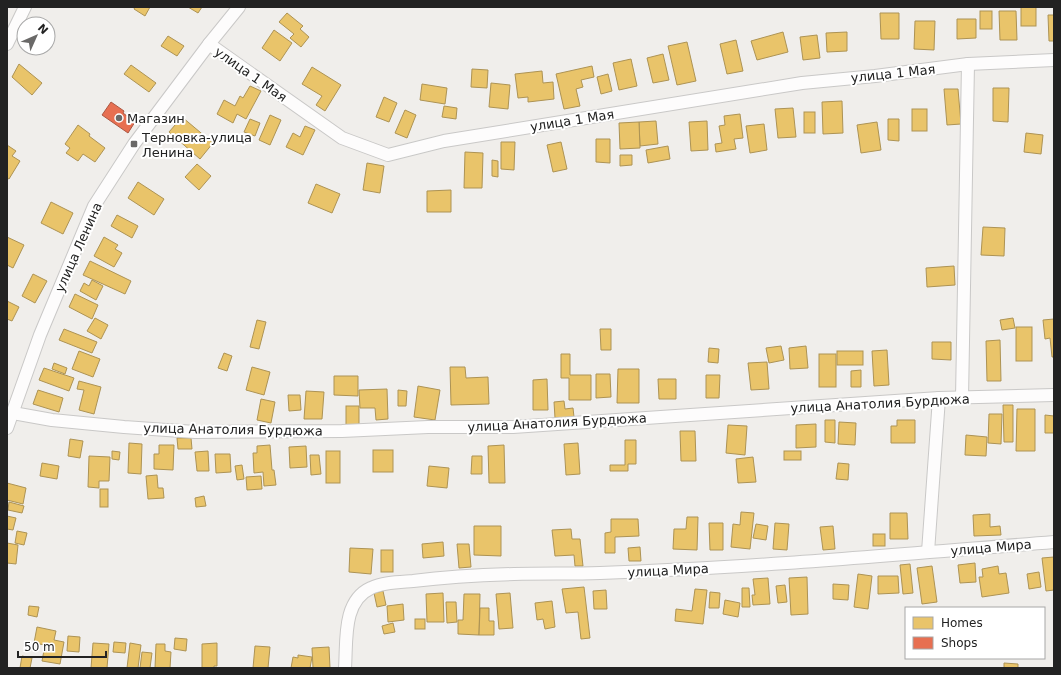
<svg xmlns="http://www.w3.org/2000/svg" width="1061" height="675" font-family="'DejaVu Sans',sans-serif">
  <rect width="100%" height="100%" fill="#f0eeeb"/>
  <g fill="#e9c46a" stroke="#ad9354">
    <path d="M135,7H150L145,16L134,9Z"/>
    <path d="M188,7H202L198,13Z"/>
    <rect x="1021" y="7" width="15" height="19"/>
    <rect x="980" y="11" width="12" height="18"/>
    <path d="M999,11H1016L1017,40H1000Z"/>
    <path d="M287,13L303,26L300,29L309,37L301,47L290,38L294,34L279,22Z"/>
    <path d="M880,13H899V39H881Z"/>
    <path d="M1048,15H1054V41H1049Z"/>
    <path d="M957,19H976V38L957,39Z"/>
    <path d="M915,21H935L934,50L914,49Z"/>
    <path d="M274,30L292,43L280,61L262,48Z"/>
    <path d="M783,32L788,52L757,60L751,41Z"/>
    <path d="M847,32V51L827,52L826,33Z"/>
    <path d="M817,35L820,58L803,60L800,37Z"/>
    <path d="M168,36L184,46L177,56L161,46Z"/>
    <path d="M736,40L743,71L727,74L720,44Z"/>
    <path d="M687,42L696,81L677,85L668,46Z"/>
    <path d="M663,54L669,80L653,83L647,58Z"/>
    <path d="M631,59L637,86L619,90L613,63Z"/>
    <path d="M19,64L42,83L32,95L12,77Z"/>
    <path d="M131,65L156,83L149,92L124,74Z"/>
    <path d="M592,66L594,77L581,80L583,87L576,89L580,106L564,109L556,74Z"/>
    <path d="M312,67L341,85L325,111L316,105L322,96L302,84Z"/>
    <path d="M472,69L488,70L487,88L471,87Z"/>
    <path d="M542,71L543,83L553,82L554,99L528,102V97L518,98L515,74Z"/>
    <path d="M608,74L612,91L601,94L597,77Z"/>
    <path d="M491,83L510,85L508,109L489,107Z"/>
    <path d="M422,84L447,88L445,104L420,100Z"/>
    <path d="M250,86L261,91L246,119L237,114L233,123L217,114L224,100L235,106L240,96L243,98Z"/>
    <path d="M993,88H1009L1008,122L993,121Z"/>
    <path d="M944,89H958L961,124L947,125Z"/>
    <path d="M384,97L397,103L389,122L376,117Z"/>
    <path d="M842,101L843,133L823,134L822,102Z"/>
    <path d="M444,106L457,108L456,119L442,117Z"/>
    <path d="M793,108L796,137L778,138L775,109Z"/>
    <rect x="912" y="109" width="15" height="22"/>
    <path d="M405,110L416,115L407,138L395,133Z"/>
    <rect x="804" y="112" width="11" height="21"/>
    <path d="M740,114L743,138L734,139L736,149L716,152L715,144L722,143L719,126L725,125L724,116Z"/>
    <path d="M270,115L281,120L270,145L259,140Z"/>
    <path d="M182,117L213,143L200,159L169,132Z"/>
    <path d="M250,119L260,123L255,136L244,132Z"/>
    <path d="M888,119H899V141L888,140Z"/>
    <path d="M656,121L658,144L640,146L639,122Z"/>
    <path d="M707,121L708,150L691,151L689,122Z"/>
    <path d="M639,122L640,148L620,149L619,123Z"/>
    <path d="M877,122L881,150L861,153L857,125Z"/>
    <path d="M764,124L767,150L750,153L746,126Z"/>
    <path d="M78,125L90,134L89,136L105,148L95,162L83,154L78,161L66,153L70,148L65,144Z"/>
    <path d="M305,126L315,130L303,155L286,147L293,133L300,137Z"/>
    <path d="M1026,133L1043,135L1041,154L1024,152Z"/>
    <path d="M596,139H610V163L596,162Z"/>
    <path d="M501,142H515L514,170L501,169Z"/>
    <path d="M561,142L567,169L553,172L547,145Z"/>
    <path d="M7,145L16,151L12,156L20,161L9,179L7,178Z"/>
    <path d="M668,146L670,159L648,163L646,150Z"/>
    <path d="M465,152L483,153L482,188H464Z"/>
    <path d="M620,155H632V165L620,166Z"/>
    <path d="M492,160L498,161V177L492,176Z"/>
    <path d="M367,163L384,166L380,193L363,190Z"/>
    <path d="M197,164L211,176L199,190L185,177Z"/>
    <path d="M138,182L164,199L154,215L128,198Z"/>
    <path d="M316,184L340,194L332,213L308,203Z"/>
    <path d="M451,190V212H427V191Z"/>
    <path d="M51,202L73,213L63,234L41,223Z"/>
    <path d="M117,215L138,226L132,238L111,226Z"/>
    <path d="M983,227L1005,228L1004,256L981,255Z"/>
    <path d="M7,237L24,245L13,268L7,265Z"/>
    <path d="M104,237L118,245L115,249L122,253L114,267L94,256Z"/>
    <path d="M90,261L131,281L125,294L83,275Z"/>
    <path d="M954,266L955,285L927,287L926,268Z"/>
    <path d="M33,274L47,281L35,303L22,296Z"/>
    <path d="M92,280L103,286L96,300L80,291L84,283L89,286Z"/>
    <path d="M75,294L98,305L92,319L69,307Z"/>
    <path d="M7,301L19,307L12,321L7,319Z"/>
    <path d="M95,318L108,325L101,339L87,331Z"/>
    <path d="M1013,318L1015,328L1002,330L1000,320Z"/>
    <path d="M1054,319V357H1052L1050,338L1045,339L1043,320Z"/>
    <path d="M257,320L266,322L259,349L250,347Z"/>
    <rect x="1016" y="327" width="16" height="34"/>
    <path d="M64,329L97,342L92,353L59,340Z"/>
    <path d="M600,329H611V350H601Z"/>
    <path d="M1000,340L1001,381H987L986,341Z"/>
    <path d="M932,342H951V360L932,359Z"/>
    <path d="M781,346L784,360L769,363L766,348Z"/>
    <path d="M806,346L808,368L790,369L789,348Z"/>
    <path d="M709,348L719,349L718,363L708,362Z"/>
    <path d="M887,350L889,385L874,386L872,351Z"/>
    <path d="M79,351L100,359L93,377L72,369Z"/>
    <rect x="837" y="351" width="26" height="14"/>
    <path d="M224,353L232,356L227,371L218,368Z"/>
    <path d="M561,354H570V375H591V400H569V378H561Z"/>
    <rect x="819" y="354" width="17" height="33"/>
    <path d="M767,362L769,389L751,390L748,363Z"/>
    <path d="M54,363L67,368L65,374L52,369Z"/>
    <path d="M252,367L270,372L264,395L246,390Z"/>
    <path d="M450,367H465L466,378L488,377L489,404L451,405Z"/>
    <path d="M44,368L74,378L69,391L39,380Z"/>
    <path d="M618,369H639V403H617Z"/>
    <path d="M861,370V387H851V371Z"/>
    <path d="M596,374H610L611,397L596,398Z"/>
    <path d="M706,375H720L719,398H706Z"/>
    <path d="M334,376H358V396L334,395Z"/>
    <path d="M547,379L548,410H533V380Z"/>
    <path d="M658,379H676V399H659Z"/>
    <path d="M79,381L101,387L94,414L79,410L84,390L77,389Z"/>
    <path d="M418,386L440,390L435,420L414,417Z"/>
    <path d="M387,389L388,419L376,420L375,408H360L359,390Z"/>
    <path d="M38,390L63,398L59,412L33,404Z"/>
    <path d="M398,390L407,391L406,406H398Z"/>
    <path d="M306,391L324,392L322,419H304Z"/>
    <path d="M288,395H300L301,410L289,411Z"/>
    <path d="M261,399L275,402L271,423L257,420Z"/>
    <path d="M564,401L565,409L573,408L574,417L555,418L554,402Z"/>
    <path d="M1003,405H1013V442H1004Z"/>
    <rect x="346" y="406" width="13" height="20"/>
    <path d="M1017,409H1035V451H1016Z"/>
    <path d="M989,414H1002L1001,444L988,443Z"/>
    <path d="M1045,415L1054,416V433H1045Z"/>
    <path d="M825,420H835V443L825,442Z"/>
    <path d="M897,420H915V443H891V426H897Z"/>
    <path d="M839,422L856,423L855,445L838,444Z"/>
    <path d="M816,424V447L796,448V425Z"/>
    <path d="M728,425L747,426L745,455L726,453Z"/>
    <path d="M680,431H695L696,461H681Z"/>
    <path d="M966,435L987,437L986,456L965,455Z"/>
    <path d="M177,438H191L192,449H178Z"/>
    <path d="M70,439L83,441L80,458L68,456Z"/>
    <path d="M625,440H636V464H628V471H610V465H625Z"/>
    <path d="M129,443L142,444L141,474L128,473Z"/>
    <path d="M578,443L580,474L566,475L564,444Z"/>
    <path d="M159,445H174L173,470L154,469V454H159Z"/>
    <path d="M270,445L272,470H274L276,485L264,486L263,472L254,473L253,453H257V446Z"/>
    <path d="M504,445L505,483H489L488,446Z"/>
    <path d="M306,446L307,467L290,468L289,447Z"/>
    <rect x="373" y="450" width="20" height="22"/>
    <path d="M112,451L120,452L119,460L112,459Z"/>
    <path d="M208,451L209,471H197L195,452Z"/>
    <rect x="326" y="451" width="14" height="32"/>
    <rect x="784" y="451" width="17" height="9"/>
    <path d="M215,454H230L231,472L216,473Z"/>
    <path d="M310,455H319L321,474L311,475Z"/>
    <path d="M89,456L110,457L109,481H99V488L88,487Z"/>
    <path d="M472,456H482V474H471Z"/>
    <path d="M753,457L756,482L738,483L736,459Z"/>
    <path d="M42,463L59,466L57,479L40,476Z"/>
    <path d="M838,463L849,464L848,480L836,479Z"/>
    <path d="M242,465L244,479L237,480L235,466Z"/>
    <path d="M429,466L449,468L447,488L427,486Z"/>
    <path d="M157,475L158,488H163L164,498L148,499L146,476Z"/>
    <path d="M261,476L262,489L247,490L246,477Z"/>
    <path d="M7,483L26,488L23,504L7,500Z"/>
    <rect x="100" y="489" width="8" height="18"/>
    <path d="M204,496L206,506L196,507L195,498Z"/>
    <path d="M9,502L24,506L22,513L8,510Z"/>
    <path d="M741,512L754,513L750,549L731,547L733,524L740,525Z"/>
    <path d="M890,513H907L908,539H890Z"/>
    <path d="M990,514V527L1000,526L1001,535L974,536L973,515Z"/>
    <path d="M7,516L16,518L13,530L7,529Z"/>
    <path d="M687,517H698L697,550L673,549L674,529H686Z"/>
    <path d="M611,519H638L639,536L615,537V553H605V533L611,532Z"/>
    <path d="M709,523H723V550H710Z"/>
    <path d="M775,523L789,524L787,550L773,549Z"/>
    <path d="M756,524L768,526L766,540L753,538Z"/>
    <path d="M474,526H501V556L474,555Z"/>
    <path d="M833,526L835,549L823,550L820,527Z"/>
    <path d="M571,529L572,539H580L583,566H575L574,555L555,556L552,530Z"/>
    <path d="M17,531L27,533L24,545L15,543Z"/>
    <rect x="873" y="534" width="12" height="12"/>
    <path d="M443,542L444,556L423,558L422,544Z"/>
    <path d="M7,543L18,545L16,564L7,563Z"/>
    <path d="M457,544H469L471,567L459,568Z"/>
    <path d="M640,547L641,561H629L628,548Z"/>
    <path d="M350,548L373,549L371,574L349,572Z"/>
    <rect x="381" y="550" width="12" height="22"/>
    <path d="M1054,557V590L1046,591L1042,558Z"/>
    <path d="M975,563L976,582L960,583L958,565Z"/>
    <path d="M910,564L913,593L903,594L900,565Z"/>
    <path d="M932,566L937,602L922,604L917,568Z"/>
    <path d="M998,566L999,574L1006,573L1009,593L982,597L979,577H983L982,569Z"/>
    <path d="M1039,572L1041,587L1029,589L1027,574Z"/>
    <path d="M858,574L872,576L868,609L854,607Z"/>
    <path d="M878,576H898L899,593L878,594Z"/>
    <path d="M807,577L808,614L791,615L789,578Z"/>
    <path d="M768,578L770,604L753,605L752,595H755L753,579Z"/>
    <path d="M833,584L849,585L848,600L833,599Z"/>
    <path d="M785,585L787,602L778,603L776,586Z"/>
    <path d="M584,587L590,638L581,639L578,612L566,613L562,589Z"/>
    <path d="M742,588H749L750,607H742Z"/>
    <path d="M695,589L707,590L703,624L675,621L676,609L692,611Z"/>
    <path d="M606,590L607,609H594L593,591Z"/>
    <path d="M383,591L386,605L377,607L374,593Z"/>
    <path d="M710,592L720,593L719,608H709Z"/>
    <path d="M443,593L444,622H427L426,594Z"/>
    <path d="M510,593L513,628L499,629L496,594Z"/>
    <path d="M464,594H480L479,635L458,634V620H463Z"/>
    <path d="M725,600L740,603L738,617L723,614Z"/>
    <path d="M552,601L555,627L545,629L543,619L537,620L535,603Z"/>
    <path d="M446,602H456L457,622L447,623Z"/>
    <path d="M403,604L404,620L388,622L387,606Z"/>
    <path d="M29,606L39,607L37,617L28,615Z"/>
    <path d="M480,608H489V621H494V635H479Z"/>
    <rect x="415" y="619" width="10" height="10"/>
    <path d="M393,623L395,632L384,634L382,626Z"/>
    <path d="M37,627L56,631L54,640L64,642L60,664L42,661L45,645L34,643Z"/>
    <path d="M68,636L80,637L79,652L67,651Z"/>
    <path d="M175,638L187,639L186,651L174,649Z"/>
    <path d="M114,642L126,643L125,653L113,652Z"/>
    <path d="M93,643L109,644L107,668H91Z"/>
    <path d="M130,643L141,645L138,668H127Z"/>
    <path d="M217,643V666H214V668H202V644Z"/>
    <path d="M156,644H165V651L171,652L170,668H155Z"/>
    <path d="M255,646L270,647L268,668H253Z"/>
    <path d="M329,647L330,668H313L312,648Z"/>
    <path d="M142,652L152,653L150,668H140Z"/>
    <path d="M298,655L312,657L310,668H291L293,657L298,658Z"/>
    <path d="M22,656L32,658L30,668H20Z"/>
    <path d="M1004,663L1018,664V668H1004Z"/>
  </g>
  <path fill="#e76f51" stroke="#ac5843" d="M111,102L124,111L123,113L135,122L128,133L102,115Z"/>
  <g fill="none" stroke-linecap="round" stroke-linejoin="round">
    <g stroke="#c9c8c7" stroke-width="14">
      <g id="minor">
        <path d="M7,44L25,7"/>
        <path d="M209,44L342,138L388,155L444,141L802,83L875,76L968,64L1054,60"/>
        <path d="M962,398L968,64"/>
        <path d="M13,413L52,420L124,427L195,432L342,431L428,427H513L939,398L1054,395"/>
        <path d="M7,428L40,335L94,206L134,144L209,44L239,7"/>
        <path d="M928,552L939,398"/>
        <path d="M345,668C347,641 342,601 371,588C383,582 400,582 413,581C446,577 480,575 514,574C543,573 571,574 600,573C751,568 903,554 1054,542"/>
      </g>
    </g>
    <use href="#minor" stroke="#fdfcfc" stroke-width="12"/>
  </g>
  <g fill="#6a6968" stroke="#fff" stroke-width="1.5">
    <circle cx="119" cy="118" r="4"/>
    <rect x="130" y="140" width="8" height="8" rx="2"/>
  </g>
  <g text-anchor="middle" stroke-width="4" stroke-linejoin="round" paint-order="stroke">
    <g font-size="13" fill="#222" stroke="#fff">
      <text transform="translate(893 73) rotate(-6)" y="5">улица 1 Мая</text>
      <text transform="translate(251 74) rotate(35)" y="5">улица 1 Мая</text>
      <text transform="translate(572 120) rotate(-9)" y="5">улица 1 Мая</text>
      <text transform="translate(78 247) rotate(-66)" y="5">улица Ленина</text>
      <text transform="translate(880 403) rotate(-3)" y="5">улица Анатолия Бурдюжа</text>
      <text transform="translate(557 422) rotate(-3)" y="5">улица Анатолия Бурдюжа</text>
      <text transform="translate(233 429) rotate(1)" y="5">улица Анатолия Бурдюжа</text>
      <text transform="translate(991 547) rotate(-5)" y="5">улица Мира</text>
      <text transform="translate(668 570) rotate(-3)" y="5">улица Мира</text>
    </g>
    <g font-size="13" fill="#222" stroke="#fff" text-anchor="start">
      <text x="127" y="123">Магазин</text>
      <text x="142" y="142">Терновка-улица<tspan x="142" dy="15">Ленина</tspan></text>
    </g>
  </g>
  <rect width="1061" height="675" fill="none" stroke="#222222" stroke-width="16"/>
  <rect x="905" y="607" width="140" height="52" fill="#ffffff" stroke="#a7a7a7"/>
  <rect x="913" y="617" width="20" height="12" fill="#e9c46a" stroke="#a7a7a7"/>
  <text x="941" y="627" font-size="12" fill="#222222">Homes</text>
  <rect x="913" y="637" width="20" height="12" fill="#e76f51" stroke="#a7a7a7"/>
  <text x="941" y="647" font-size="12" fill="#222222">Shops</text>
  <g transform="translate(36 36) rotate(45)"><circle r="19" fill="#ffffff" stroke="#a7a7a7"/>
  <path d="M0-3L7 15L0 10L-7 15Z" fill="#6a6968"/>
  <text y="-6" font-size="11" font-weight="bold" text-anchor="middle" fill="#222222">N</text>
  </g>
  <path d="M18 651v6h88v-6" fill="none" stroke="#222222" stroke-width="2"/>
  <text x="24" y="651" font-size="12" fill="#222222" stroke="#ffffff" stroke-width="3" paint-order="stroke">50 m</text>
</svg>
